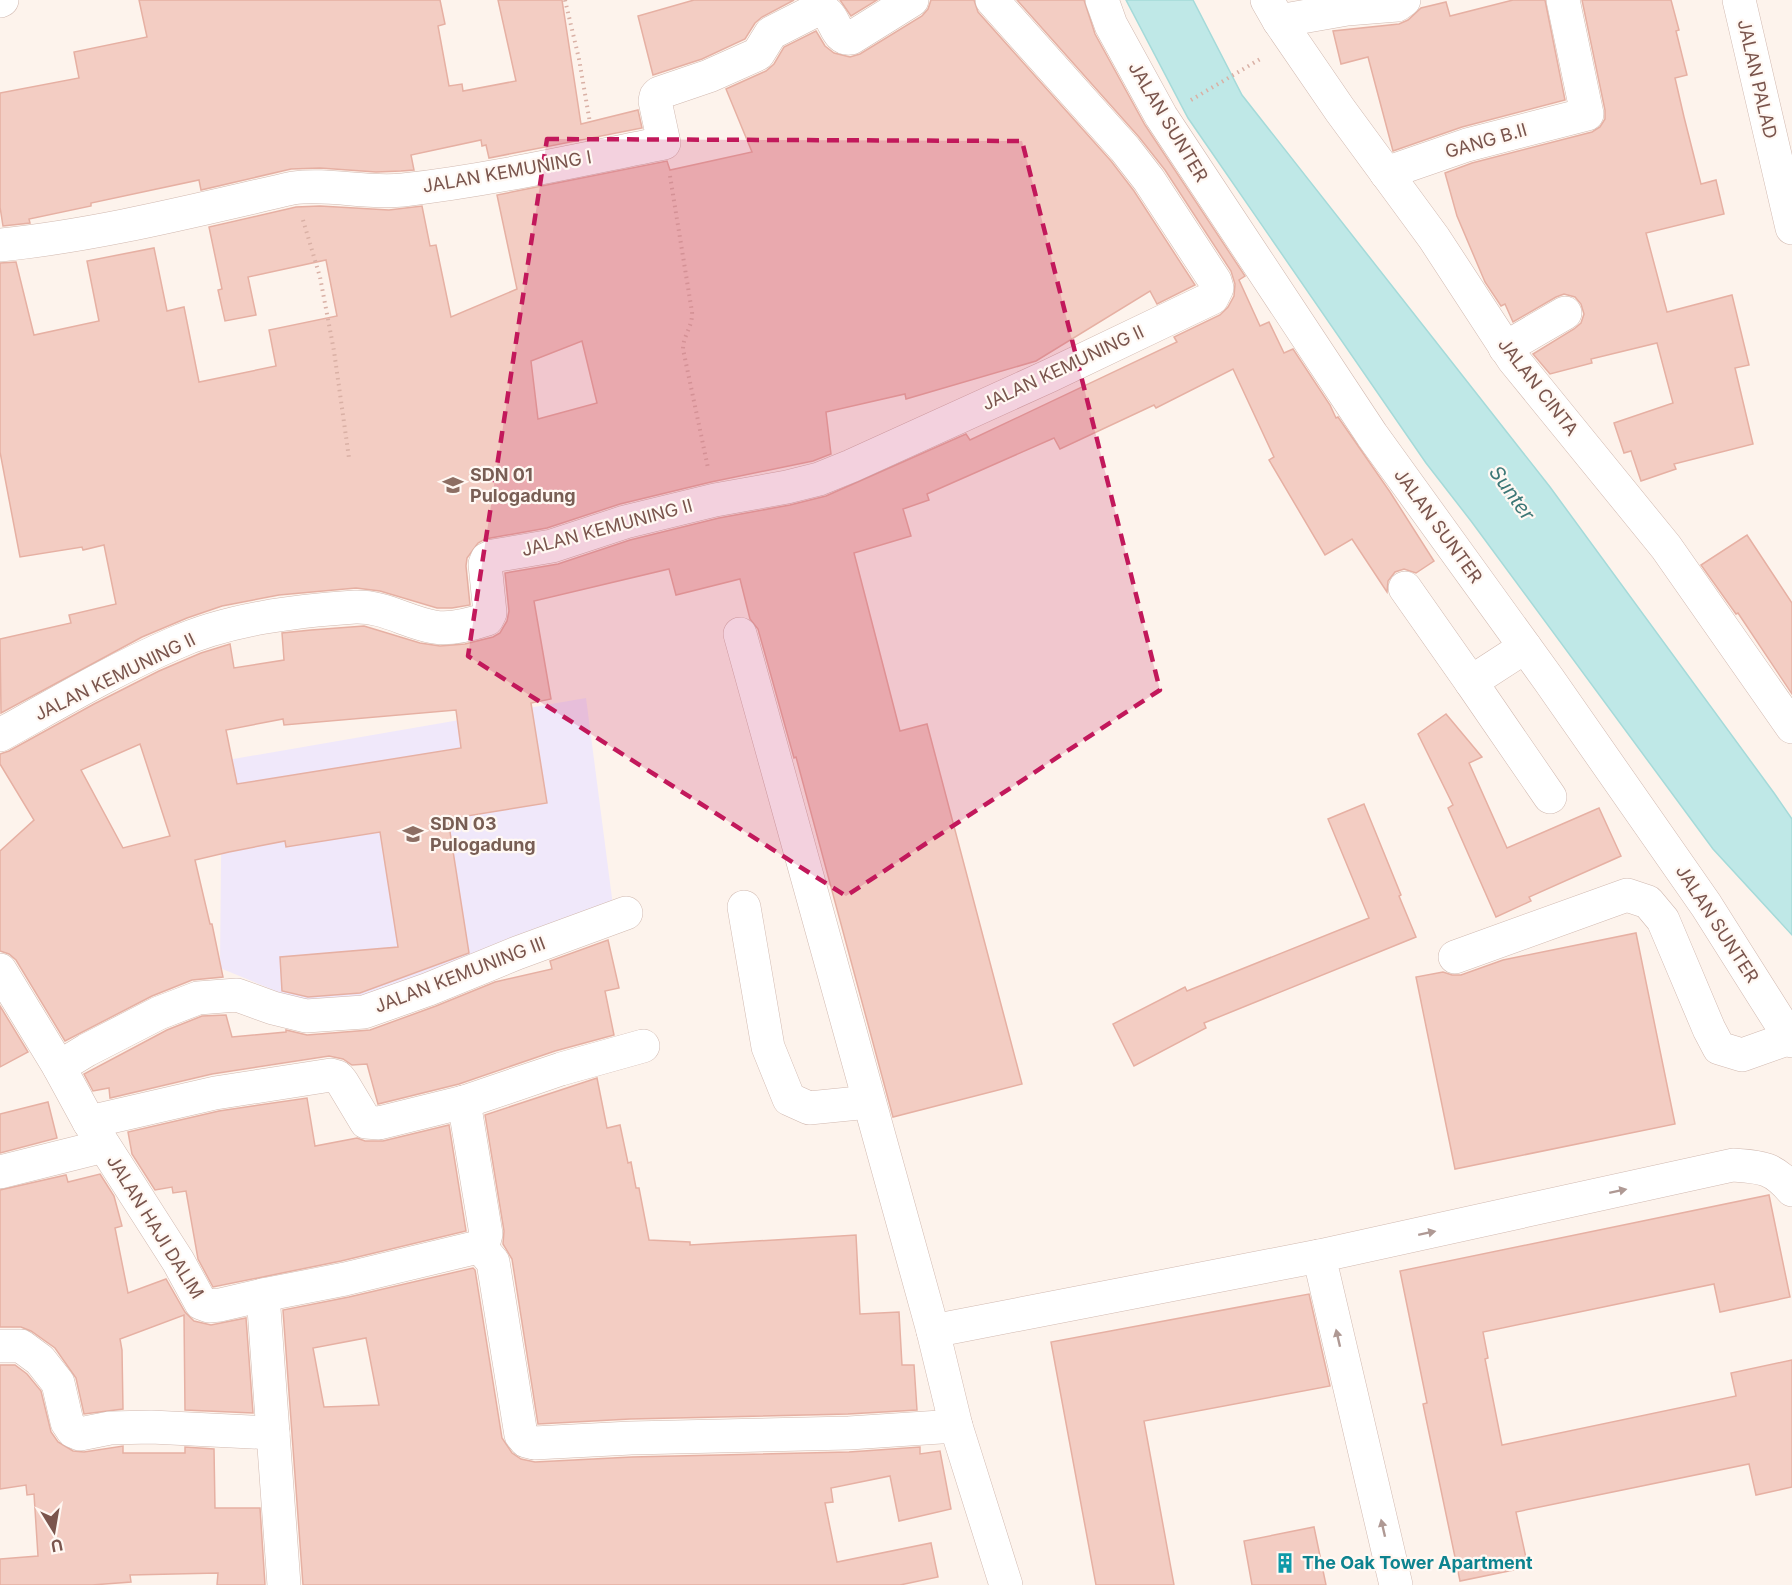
<svg xmlns="http://www.w3.org/2000/svg" width="1792" height="1585" font-family="Inter,sans-serif">
  <rect width="100%" height="100%" fill="#fdf3ec"/>
  <path fill="#f0e8fa" d="M586,698L613,906L370,1000L300,1001L220,968L222,761Z"/>
  <path fill="#bfe8e7" stroke="#a5dad9" stroke-width="1.5" d="M1126,0H1193L1242,95L1550,487L1774,793L1792,819V935L1713,849L1471,521L1426,463L1188,118Z"/>
  <g fill="#f3cdc3" stroke="#e6b0a3" stroke-width="1.5" fill-rule="evenodd">
    <path d="M139,0H440L445,24L438,26L449,86L462,84L463,91L516,81L498,0H562L581,124L638,110L642,128L489,158L486,145L482,146L481,140L411,155L414,170L401,171L376,172L320,168L291,169L201,190L199,180L91,203V206L29,219L30,223L3,226L0,207V93L79,78L74,52L147,37Z"/>
    <path d="M694,0H794L762,17L755,23L745,39L702,59L653,75L638,16Z"/>
    <path d="M840,0H877L851,16Z"/>
    <path d="M931,0H974L978,12L1111,161L1134,191L1195,285L1157,304L1150,291L1036,361L906,399L905,394L826,412L831,454L813,461L711,482L620,504L547,528L485,539L478,543L467,558L466,566L470,605L452,608H437L380,591L356,588L279,595L222,606L187,618L142,637L1,713L0,639L71,623L69,615L116,604L104,545L83,550L82,547L20,557L0,452V263L16,262L34,335L99,321L87,261L154,248L167,311L184,307L199,382L276,366L269,330L337,316L326,260L248,277L256,315L225,321L218,290L222,289L209,227L296,207L320,206L389,210L422,206L430,246L436,245L451,317L517,289L497,195L667,161L670,170L752,152L726,89L766,71L774,64L784,47L816,31L825,46L834,53L850,57L860,54L922,16L928,9ZM582,341L597,403L538,419L531,361Z"/>
    <path d="M1017,0H1084L1095,34L1145,125L1245,276L1239,280L1260,326L1269,322L1284,353L1293,349L1330,405L1336,418L1338,417L1390,492L1434,561L1416,573L1404,569L1395,572L1388,581L1387,592L1352,539L1325,555L1269,460L1274,457L1233,369L1156,408L1154,405L1060,449L1054,438L927,494L929,500L903,509L911,536L854,553L900,731L927,724L1022,1084L893,1117L796,757L794,758L758,629L750,619L740,579L676,595L669,569L534,601L551,699L531,703L547,803L448,819L469,953L360,993L308,997L282,991L280,957L398,947L380,832L286,847L285,841L229,852L195,860L210,924H212L223,977L192,980L152,996L65,1041L16,960L9,954L0,951V851L34,820L0,764V754L9,751L94,704L159,671L201,653L230,644L234,668L284,660L282,633L311,630L364,626L420,643L440,646L465,644L493,637L500,633L507,621L509,611L505,573L558,564L630,540L719,518L790,505L826,496L966,434L970,440L1177,342L1174,337L1220,315L1228,307L1234,296L1235,284L1231,271L1165,170L1139,137ZM456,710L461,748L237,784L226,730L283,719L284,725ZM140,744L170,836L123,848L81,770Z"/>
    <path d="M1513,0H1545L1565,100L1462,127L1393,151L1368,57L1341,64L1333,31L1399,24L1408,20L1421,8L1446,2L1450,16Z"/>
    <path d="M1582,0H1671L1679,30L1676,31L1687,75L1675,78L1684,117L1701,184L1716,180L1724,214L1646,233L1667,312L1732,295L1749,365L1735,368L1753,444L1674,464L1676,469L1641,481L1631,451L1624,453L1614,423L1673,403L1657,343L1591,359L1592,363L1550,374L1533,354L1574,329L1581,323L1584,314L1581,304L1575,297L1564,294L1556,297L1513,322L1505,304L1501,306L1485,282L1457,216L1445,173L1472,163L1592,132L1600,127L1605,119V110Z"/>
    <path d="M1747,535L1792,603V694L1738,613L1736,614L1701,565Z"/>
    <path d="M1446,714L1482,757L1469,763L1507,848L1599,808L1621,856L1529,897L1531,901L1496,917L1448,808L1453,805L1418,734Z"/>
    <path d="M1364,804L1401,895L1399,896L1416,937L1204,1023L1206,1028L1134,1066L1113,1024L1185,987L1187,991L1369,918L1328,819Z"/>
    <path d="M1636,933L1675,1124L1455,1169L1416,977L1443,972L1452,975H1461L1503,960Z"/>
    <path d="M608,940L619,988L605,991L614,1035L555,1051L459,1084L378,1104L367,1064L352,1065L343,1059L329,1056L212,1074L110,1098L109,1088L93,1091L84,1074L167,1030L202,1016L226,1015L232,1037L286,1032V1030L307,1035L370,1030L436,1006L495,982L552,969L550,961Z"/>
    <path d="M0,1006L28,1052L0,1067Z"/>
    <path d="M597,1078L607,1128L620,1125L628,1163L631,1162L636,1188H639L649,1240L690,1242V1245L856,1235L860,1314L899,1312L902,1365H914L917,1410L848,1414L630,1419L538,1424L512,1259L503,1244L504,1231L485,1115Z"/>
    <path d="M307,1098L315,1146L357,1138L365,1141H383L449,1125L466,1231L341,1261L213,1287L198,1259L186,1191L173,1193L172,1187L155,1190L132,1154L128,1132L219,1111Z"/>
    <path d="M48,1102L57,1138L0,1153V1114Z"/>
    <path d="M100,1174L114,1196L122,1226L115,1228L128,1293L166,1279L185,1312L194,1321L211,1325L246,1318L253,1413L185,1410L184,1315L120,1339L122,1350L123,1409L84,1414L76,1378L55,1348L31,1331L21,1327H0V1190L66,1175L68,1182Z"/>
    <path d="M1769,1195L1790,1297L1720,1312L1714,1284L1483,1332L1488,1358L1485,1359L1502,1445L1736,1396L1731,1373L1792,1360V1487L1756,1495L1749,1464L1516,1512L1528,1567L1460,1581L1423,1404L1427,1403L1400,1271Z"/>
    <path d="M473,1268L475,1270L502,1438L512,1453L521,1459L535,1462L632,1457L849,1452L920,1447V1454L940,1451L951,1509L899,1521L890,1476L831,1488L833,1502L825,1503L837,1562L931,1543L938,1577L900,1585H303L283,1310L349,1297ZM366,1338L379,1405L324,1407L313,1348Z"/>
    <path d="M1309,1294L1330,1386L1144,1421L1174,1585H1096L1051,1342Z"/>
    <path d="M0,1365H15L27,1374L41,1391L51,1432L58,1442L73,1451L84,1452L123,1446V1453H185V1447L214,1449L215,1508H260L265,1585H217L218,1573L130,1575L131,1582L92,1585H0V1559L38,1556L34,1494L27,1495L26,1485L0,1489Z"/>
    <path d="M1314,1527L1326,1585H1252L1244,1541Z"/>
  </g>
  <g fill="none" stroke-linecap="round" stroke-linejoin="round">
    <g stroke="#d1b9b0" stroke-width="34">
      <g id="minor">
        <path d="M1102,0L1111,25L1161,116L1372,435L1549,680L1706,905L1792,1041"/>
        <path d="M1267,0L1279,21L1340,110L1434,238L1513,359L1666,547L1792,727"/>
        <path d="M1739,0L1792,228"/>
        <path d="M0,1L2,0"/>
        <path d="M1279,21L1347,9L1397,5L1404,0"/>
        <path d="M1386,173L1467,145L1587,114L1563,0"/>
        <path d="M0,245C99,235 196,210 293,188C329,183 366,194 403,190C491,180 578,160 664,143L655,101L656,96L659,93L709,76L758,54L771,33L816,10C837,8 832,41 851,38L912,0"/>
        <path d="M1505,348L1565,313"/>
        <path d="M1405,588L1471,682"/>
        <path d="M740,634L933,1331L956,1426L1006,1585"/>
        <path d="M1525,647L1471,682L1550,797"/>
        <path d="M0,735C56,704 113,670 173,644C228,619 295,611 355,607C384,606 406,622 434,627C450,630 472,624 487,619L490,613L485,564L487,559L493,556L552,546L625,522L715,500L787,487L819,479L851,466L1049,376L1212,298L1217,288L1215,281L1149,180L1125,149L992,0"/>
        <path d="M744,907L768,1047L789,1099L809,1108L869,1102"/>
        <path d="M1455,957L1627,895L1648,902L1663,920L1709,1029L1719,1048L1742,1055L1790,1038"/>
        <path d="M0,970L59,1067L89,1122L178,1261L201,1303L209,1306L220,1305L263,1295L284,1585"/>
        <path d="M59,1067L87,1050L159,1013L198,998L237,995L273,1008L306,1016L364,1012L429,989L517,953L626,913"/>
        <path d="M464,1102L486,1234L482,1249"/>
        <path d="M89,1122L215,1093L331,1075L338,1077L342,1082L366,1122L379,1123L464,1102L561,1069L643,1046"/>
        <path d="M0,1172L104,1146"/>
        <path d="M263,1295L345,1279L474,1248L482,1249L493,1262L521,1435L526,1441L534,1443L631,1438L849,1433L956,1426"/>
        <path d="M933,1331L1319,1256"/>
        <path d="M0,1346H21L40,1360L58,1383L67,1422L73,1431L80,1434L110,1428L151,1427L273,1433"/>
        <path d="M1396,1585L1319,1256L1733,1165C1761,1167 1773,1167 1792,1190"/>
      </g>
    </g>
    <g stroke="#d9b0a5" stroke-width="4" stroke-dasharray="1.5 4.5" stroke-linecap="butt">
      <path d="M565,0L579,59L590,123"/>
      <path d="M1191,100L1262,58"/>
      <path d="M670,176L692,312C693,326 683,336 683,349L708,468"/>
      <path d="M303,220L320,277L334,351L349,458"/>
    </g>
    <use href="#minor" stroke="#fff" stroke-width="33"/>
  </g>
  <defs><path id="oneway-solid" d="M-6-.8H1V-3.2L6.5 0L1 3.2V.8H-6Z" transform="scale(1.5)"/></defs>
  <g fill="#af9994">
    <use href="#oneway-solid" transform="translate(1618 1191) rotate(-12)"/>
    <use href="#oneway-solid" transform="translate(1427 1233) rotate(-12)"/>
    <use href="#oneway-solid" transform="translate(1338 1338) rotate(-103)"/>
    <use href="#oneway-solid" transform="translate(1383 1528) rotate(-103)"/>
  </g>
  <path fill="#c2185b" fill-opacity="0.2" stroke="#c2185b" stroke-width="4.5" stroke-dasharray="12 8" stroke-linejoin="round" d="M547,139L1022,141L1160,690L846,896L468,656Z"/>
  <defs>
    <g id="school-bare" transform="scale(1.62)"><path d="M0-5L7-2L0 1L-7-2ZM-4 1L0 2.5L4 1V4Q0 6-4 4Z" fill="#8d6e63" stroke="#fff8f3" stroke-width="2.5" paint-order="stroke"/></g>
    <g id="building-bare" transform="scale(1.62)"><path d="M-4-6H4V6H1V3H-1V6H-4ZM-2.5-4.3h1.7v1.8h-1.7ZM.8-4.3h1.7v1.8H.8ZM-2.5-1h1.7V.8h-1.7ZM.8-1h1.7V.8H.8Z" fill="#0f9aa8" stroke="#fff8f3" stroke-width="2.5" paint-order="stroke"/></g>
  </defs>
  <g fill-rule="evenodd">
    <use href="#school-bare" x="453" y="485"/>
    <use href="#school-bare" x="413" y="834"/>
    <use href="#building-bare" x="1285" y="1563"/>
  </g>
  <g text-anchor="middle" stroke-width="4.5" stroke-linejoin="round" paint-order="stroke">
    <g font-size="18" fill="#7a554d" stroke="#fff8f3">
      <text transform="translate(1757 79) rotate(77)" y="6">JALAN PALAD</text>
      <text transform="translate(1168 122) rotate(59)" y="6">JALAN SUNTER</text>
      <text transform="translate(1486 141) rotate(-16)" y="6">GANG B.II</text>
      <text transform="translate(507 172) rotate(-10)" y="6">JALAN KEMUNING I</text>
      <text transform="translate(1063 368) rotate(-25)" y="6">JALAN KEMUNING II</text>
      <text transform="translate(1538 387) rotate(52)" y="6">JALAN CINTA</text>
      <text transform="translate(1438 526) rotate(54)" y="6">JALAN SUNTER</text>
      <text transform="translate(607 528) rotate(-15)" y="6">JALAN KEMUNING II</text>
      <text transform="translate(115 677) rotate(-26)" y="6">JALAN KEMUNING II</text>
      <text transform="translate(1717 924) rotate(57)" y="6">JALAN SUNTER</text>
      <text transform="translate(460 975) rotate(-21)" y="6">JALAN KEMUNING III</text>
      <text transform="translate(155 1227) rotate(58)" y="6">JALAN HAJI DALIM</text>
    </g>
    <g font-size="18" font-weight="bold" fill="#785e54" stroke="#fff8f3" text-anchor="start">
      <text x="470" y="481">SDN 01<tspan x="470" dy="21">Pulogadung</tspan></text>
      <text x="430" y="830">SDN 03<tspan x="430" dy="21">Pulogadung</tspan></text>
    </g>
    <g font-size="18" font-weight="bold" fill="#0d838f" stroke="#fff8f3" text-anchor="start">
      <text x="1302" y="1569">The Oak Tower Apartment</text>
    </g>
    <g font-size="20" font-style="italic" fill="#3c7776" stroke="#fff8f3">
      <text transform="translate(1512 493) rotate(54)" y="7">Sunter</text>
    </g>
  </g>
  <g transform="translate(54 1531) rotate(169)" stroke="#fff8f3" stroke-width="4.5" paint-order="stroke">
  <path d="M0-4.5L10 22L0 15L-10 22Z" fill="#7a554d"/>
  <text y="-9" font-size="16" font-weight="bold" text-anchor="middle" fill="#7a554d">U</text>
  </g>
</svg>
